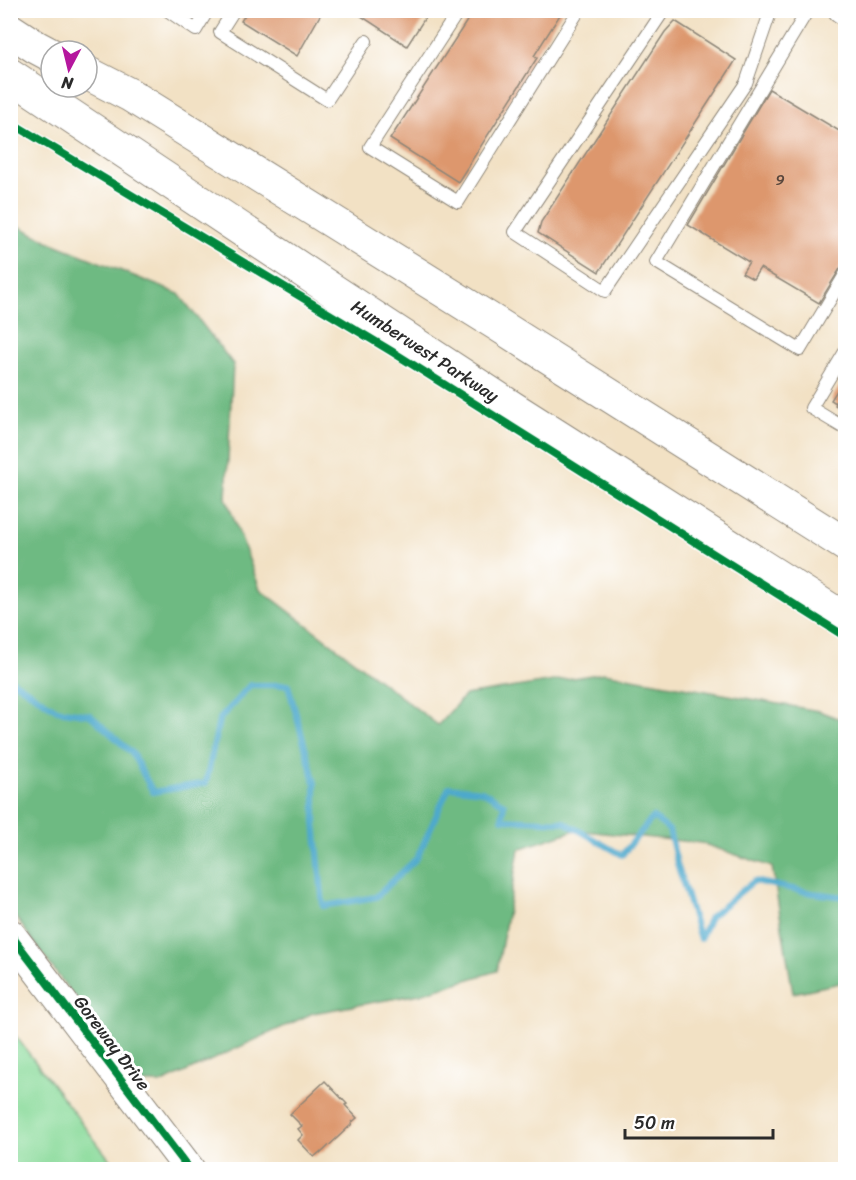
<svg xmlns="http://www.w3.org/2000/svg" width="856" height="1180" font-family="Sriracha,sans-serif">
  <rect width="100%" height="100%" fill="#fff"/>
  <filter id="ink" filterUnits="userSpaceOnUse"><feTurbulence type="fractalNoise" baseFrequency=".0167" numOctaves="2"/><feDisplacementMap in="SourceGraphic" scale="12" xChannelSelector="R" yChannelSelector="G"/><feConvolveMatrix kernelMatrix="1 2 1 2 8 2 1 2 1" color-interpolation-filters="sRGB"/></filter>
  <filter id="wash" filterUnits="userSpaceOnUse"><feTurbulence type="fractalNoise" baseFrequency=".008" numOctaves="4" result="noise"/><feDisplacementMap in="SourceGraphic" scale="24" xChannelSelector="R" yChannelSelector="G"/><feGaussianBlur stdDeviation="1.35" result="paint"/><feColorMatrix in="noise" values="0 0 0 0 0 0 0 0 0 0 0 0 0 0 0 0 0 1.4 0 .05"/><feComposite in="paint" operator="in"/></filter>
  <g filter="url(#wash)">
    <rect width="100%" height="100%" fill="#f2e1c4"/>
    <path fill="#89da9a" stroke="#5a8262" stroke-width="1.5" d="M11,1030L117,1169H11Z"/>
    <path fill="#6eba82" stroke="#4c7256" stroke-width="1.5" d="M10,222L52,243L179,294L233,364L226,498L260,589L438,725L465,695L604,673L819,711L845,721V982L793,993L772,867L701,843L575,830L519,849L497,971L420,994L313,1013L162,1083H137L11,911Z"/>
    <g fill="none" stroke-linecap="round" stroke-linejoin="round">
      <g stroke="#4ea9cc" stroke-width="6">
        <path d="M10,469V473"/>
        <path d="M10,679L57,710L90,715L132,753L153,792L206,783L219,720L250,685H288L315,783V822L323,906L376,897L417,858L449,787L482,791L504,804L502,819L564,822L622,855L653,817L669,830L678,867L700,939L710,917L754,881L812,893L846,897"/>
      </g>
    </g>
    <g id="blocks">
      <g fill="#dd976d">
        <path d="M248,10H323L297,56L241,21Z"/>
        <path d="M352,10H430L407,46Z"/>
        <path d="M474,10H563L534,56L537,58L458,182L390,139Z"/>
        <path d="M675,21L736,60L599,272L538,233L541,222L665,32Z"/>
        <path d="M769,89L846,135V259L819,303L760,268L753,279L742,273L749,262L688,225Z"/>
        <path d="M846,376V412L835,405L836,403L831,400Z"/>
        <path d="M325,1081L347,1104L345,1105L357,1118L351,1123L352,1124L321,1153L320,1152L314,1157L298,1140L303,1135L298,1129L302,1126L290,1114Z"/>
      </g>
    </g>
  </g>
  <g filter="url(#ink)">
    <use href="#blocks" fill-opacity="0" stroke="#8e8678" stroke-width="1.5"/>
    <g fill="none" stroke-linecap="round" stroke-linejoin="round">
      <g stroke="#8e8678" stroke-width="14">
        <g id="service">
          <path d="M167,10L196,30L208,10"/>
          <path d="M234,10L220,32L327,100L366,41"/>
          <path d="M459,10L370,147L458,202L579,10"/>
          <path d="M664,10L515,232L605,291L746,83L771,10"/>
          <path d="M808,10L656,262L800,350L846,273"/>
          <path d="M846,350L811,408L846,429"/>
        </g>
      </g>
      <g stroke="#8e8678" stroke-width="26">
        <path id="minor" d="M840,10L846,14"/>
      </g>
      <g stroke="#8e8678" stroke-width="32">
        <path id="tertiary" d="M10,934L190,1170"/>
      </g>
      <g stroke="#8e8678" stroke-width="35">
        <g id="secondary">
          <path d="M10,30L36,47L51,55"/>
          <path d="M87,73L130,95L340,226L497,324L846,545"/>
          <path d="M10,75L317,280L511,407L846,620"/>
        </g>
      </g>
      <path stroke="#8e8678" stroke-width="4" stroke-dasharray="1.5 4.5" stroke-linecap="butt" d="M55,11V10"/>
      <use href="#service" stroke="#fff" stroke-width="12"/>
      <use href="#minor" stroke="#fff" stroke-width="24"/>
      <use href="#tertiary" stroke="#fff" stroke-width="30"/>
      <use href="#secondary" stroke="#fff" stroke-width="33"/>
      <g stroke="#fff" stroke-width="11">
        <g id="cycleway">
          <path d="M10,122L391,351L846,637"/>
          <path d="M10,934L190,1170"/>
        </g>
      </g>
      <use href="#cycleway" stroke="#00873e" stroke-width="8"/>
    </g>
  </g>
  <g text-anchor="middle" stroke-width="6" stroke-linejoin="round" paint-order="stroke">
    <g font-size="15" fill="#58463c">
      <text x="780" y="185">9</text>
    </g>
    <g font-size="18" fill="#2b2b2b" stroke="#fff">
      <text transform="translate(425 351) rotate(33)" y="6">Humberwest Parkway</text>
      <text transform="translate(112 1043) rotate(53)" y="6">Goreway Drive</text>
    </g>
  </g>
  <rect width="856" height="1180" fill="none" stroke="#fff" stroke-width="36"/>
  <g transform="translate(69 69) rotate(187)"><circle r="28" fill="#ffffff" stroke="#aaaaaa" stroke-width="1.5"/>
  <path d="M0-4.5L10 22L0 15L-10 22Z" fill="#b5179e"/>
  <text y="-9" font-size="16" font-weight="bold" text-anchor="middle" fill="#2b2b2b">N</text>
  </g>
  <path d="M625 1129v9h148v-9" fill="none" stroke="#2b2b2b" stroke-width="3"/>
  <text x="634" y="1129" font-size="18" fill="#2b2b2b" stroke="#ffffff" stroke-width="4.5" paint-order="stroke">50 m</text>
</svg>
